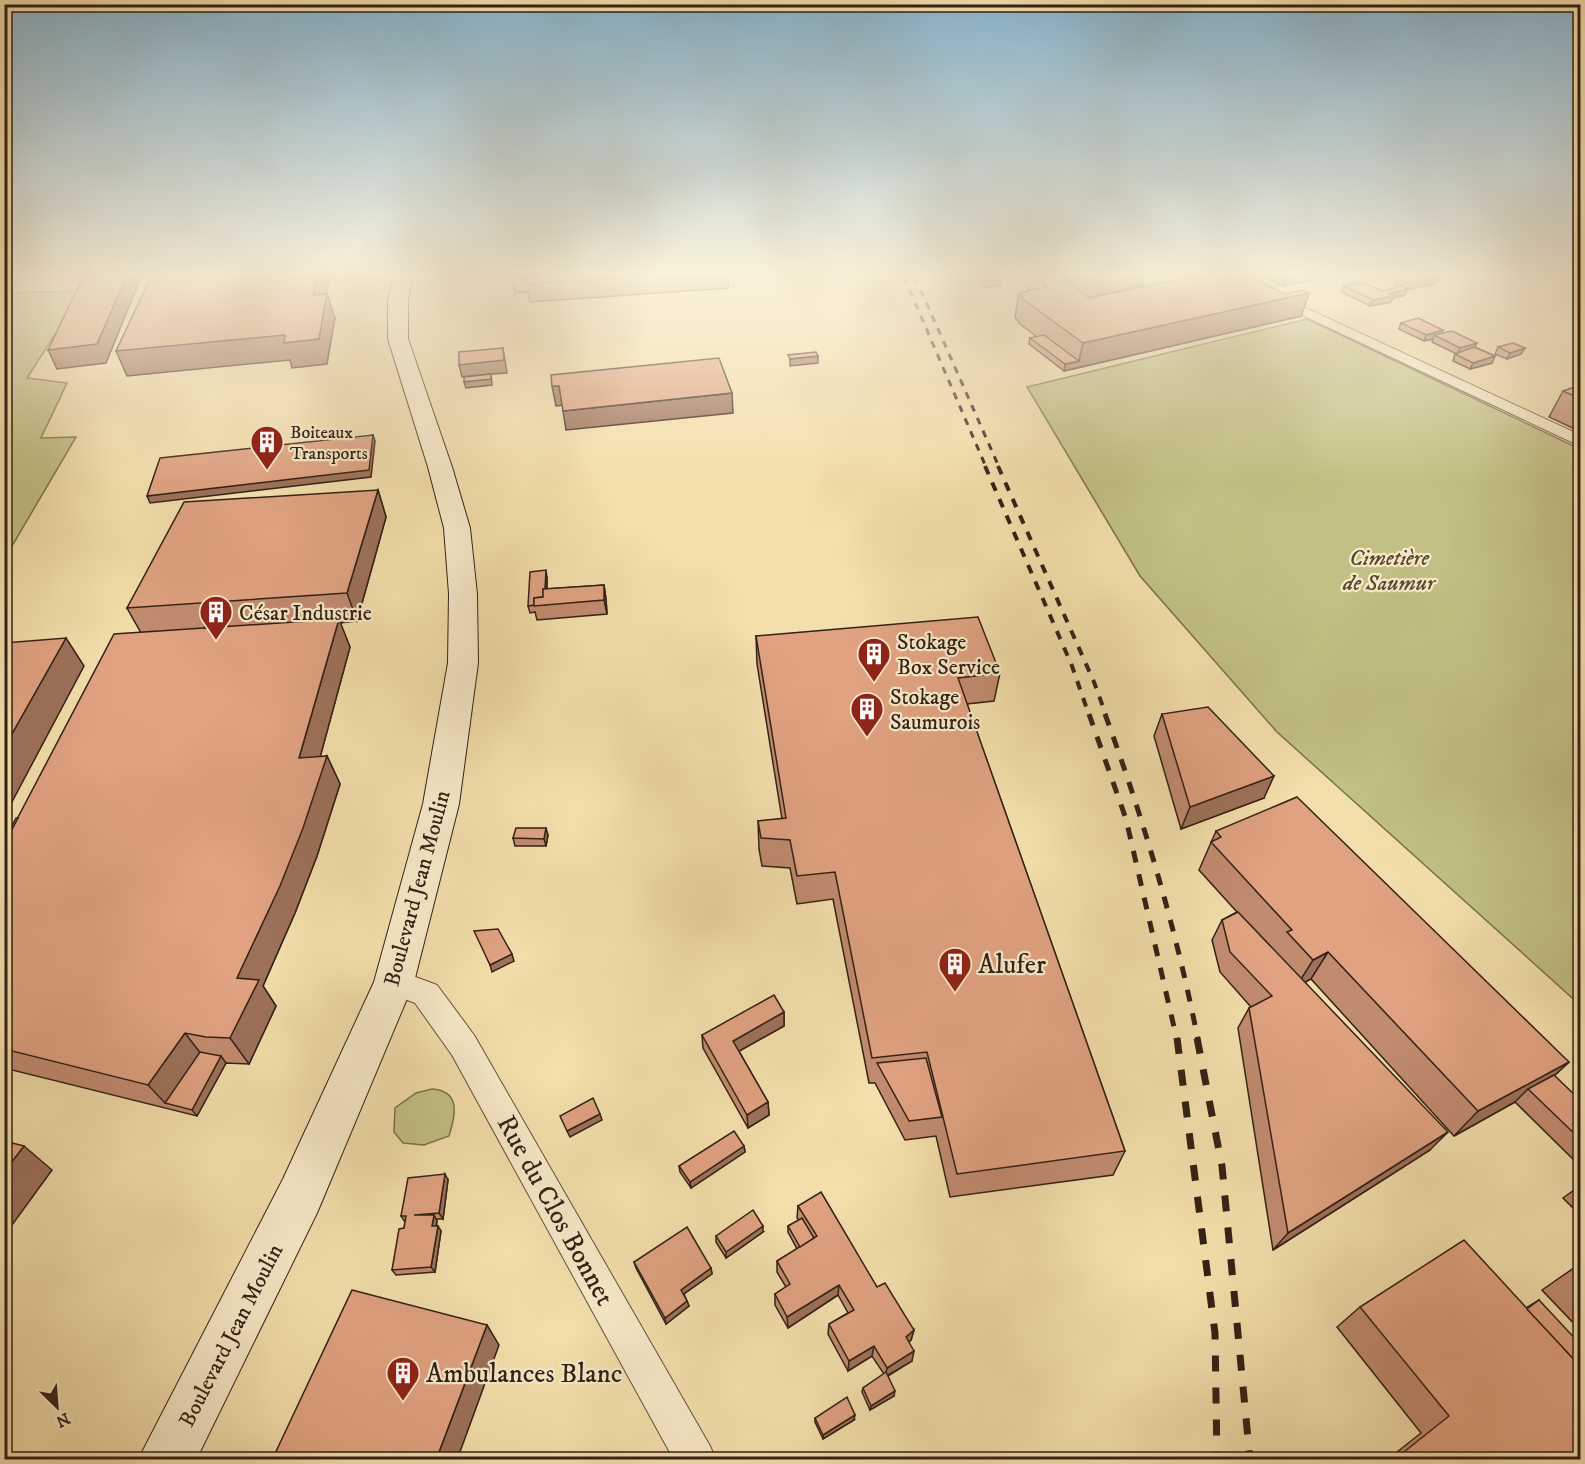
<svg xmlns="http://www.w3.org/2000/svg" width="1585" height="1464" font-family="'IM FELL DW Pica',serif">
  <rect width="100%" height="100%" fill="#f3dfac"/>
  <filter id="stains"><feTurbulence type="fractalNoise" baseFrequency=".00333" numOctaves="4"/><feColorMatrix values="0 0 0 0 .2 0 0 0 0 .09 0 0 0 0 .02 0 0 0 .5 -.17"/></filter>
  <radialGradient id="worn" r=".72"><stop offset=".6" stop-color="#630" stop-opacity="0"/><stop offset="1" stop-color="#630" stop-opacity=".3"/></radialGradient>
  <g fill="#c2c084" stroke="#7a704c" stroke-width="1.5">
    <path d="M83,291L27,378L67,383L41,438L76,437L5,558V293Z"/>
    <path d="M1307,319L1580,449V1005L1277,732L1140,576L1027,387Z"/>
    <path d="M432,1089C462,1091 455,1117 449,1136L424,1145L403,1143L394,1132L395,1108L416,1093Z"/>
  </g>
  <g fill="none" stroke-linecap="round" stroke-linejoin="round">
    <g stroke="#63503b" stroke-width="2">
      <g id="street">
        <path d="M1221,277H1239L1580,435V446Z"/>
        <path d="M394,969L437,985L474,1035L710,1446L716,1460H674L452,1055L415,1003L384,991L379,982L384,973Z"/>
      </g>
    </g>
    <g stroke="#332115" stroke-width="2">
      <path id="secondary" d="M394,277H412L408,300V339L452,467L470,528L477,594L478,663L459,804L414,982L317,1213L196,1460H138L283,1179L374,982L423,804L448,663L449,594L444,528L428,467L388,339V300Z"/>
    </g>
    <use href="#street" fill="#f7eac9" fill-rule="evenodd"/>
    <use href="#secondary" fill="#f7eac9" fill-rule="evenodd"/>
    <g stroke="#332115" stroke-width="3" stroke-dasharray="7 7" stroke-linecap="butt">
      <path d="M904,277L986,467"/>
      <path d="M915,277L999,467"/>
    </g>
    <g stroke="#332115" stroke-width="4" stroke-dasharray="9 9" stroke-linecap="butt">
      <path d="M985,466L1072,666L1089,715"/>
      <path d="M998,466L1094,682L1106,715"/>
    </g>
    <g stroke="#332115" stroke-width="5" stroke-dasharray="12 12" stroke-linecap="butt">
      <path d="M1089,714L1126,819L1177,1040"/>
      <path d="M1105,714C1144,821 1176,928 1198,1040"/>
    </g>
    <g stroke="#332115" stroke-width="7" stroke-dasharray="16 16" stroke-linecap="butt">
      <path d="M1177,1038L1215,1333L1217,1460"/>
      <path d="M1197,1038L1222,1166L1250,1460"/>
    </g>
  </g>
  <g fill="#c18b6f" stroke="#332115" stroke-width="1.5">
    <path d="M512,277H741L728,278L729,288L530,302L528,292L515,293Z"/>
    <path d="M979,277H999L1001,280L1000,286L985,287Z"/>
    <path d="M1027,277H1141L1145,279L1143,285L1089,297V298L1284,294L1309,293L1301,316L1064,371L1029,344L1030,338L1037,337L1020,324L1015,317L1019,293L1030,291L1025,284Z"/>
    <path d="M1266,277H1311L1310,280L1282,286L1266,278Z"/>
    <path d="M1439,277L1436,283L1407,290L1405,295L1393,298L1391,302L1370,306L1341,292L1344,286L1382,291L1399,287L1394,284L1396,278Z"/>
    <path d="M1401,323L1442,333L1495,356L1492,363L1470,369L1453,361L1455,354H1457L1432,342L1433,339L1424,341L1399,329Z"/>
    <path d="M1498,347L1525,348L1521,354L1507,359L1495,354Z"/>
    <path d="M1581,385V432L1549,417L1563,391Z"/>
    <path d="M378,490L386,517L357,621L340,623L350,647L320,757L327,756L340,784L317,856L295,913L263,986L276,1006L249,1064L226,1063L197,1116L4,1068V841L18,818L141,633L127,608Z"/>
    <path d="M547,578V589L604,585L606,599L607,614L537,620L535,612L530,613L528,606Z"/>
    <path d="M756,636L1000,673L994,701L967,704L1125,1151L1113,1175L950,1197L936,1136L905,1140L875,1083H869L833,899L797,904L790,868L762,866L759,849L758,821L782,819L757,664Z"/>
    <path d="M1162,714L1264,798L1181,829L1154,736Z"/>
    <path d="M1216,831L1569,1062L1554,1076L1581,1101V1167L1515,1102L1454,1136L1311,979L1305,982L1430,1150L1273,1250L1238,1028L1249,1008L1251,1007L1220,972L1212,940L1222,920L1237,912L1199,870Z"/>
    <path d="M548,835L546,846H515L513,838Z"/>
    <path d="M784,1012V1026L739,1051L768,1102L769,1115L748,1128L703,1048L702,1035Z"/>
    <path d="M744,1146L745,1152L691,1188L680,1172L679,1166Z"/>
    <path d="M448,1180L443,1219H436L437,1221L436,1226L441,1231L435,1272L396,1275L392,1270L404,1228L405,1222L401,1216Z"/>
    <path d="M1581,1185V1216L1563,1198Z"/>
    <path d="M798,1206L877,1287L914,1330L911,1340L909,1342L912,1361L888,1376L894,1396L870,1410L862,1392L863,1388L884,1374L872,1356L848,1371L828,1334L829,1324L848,1313L838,1295L788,1328L775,1305V1294L786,1287L777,1272V1261L797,1249L788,1232V1226L799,1220L797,1218Z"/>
    <path d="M763,1232L726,1258L716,1242V1236Z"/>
    <path d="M634,1262L711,1268L712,1274L684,1294L687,1301L689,1306L666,1324L636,1268Z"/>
    <path d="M1581,1263V1331L1542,1290Z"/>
    <path d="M1539,1300L1581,1460H1387L1421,1433L1337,1327L1360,1307L1526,1308Z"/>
    <path d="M815,1418L854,1420L823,1439L815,1422Z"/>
  </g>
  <g fill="#9d715a" stroke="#332115" stroke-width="1.5">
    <path d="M126,277H141L106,363L57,369L48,350Z"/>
    <path d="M317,277H330L320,319L313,295Z"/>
    <path d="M1079,277H1138L1136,287L1059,304L1063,280Z"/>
    <path d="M1285,277H1311L1310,280L1282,286Z"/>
    <path d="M1439,277L1436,283L1407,290L1405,295L1393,298L1391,302L1370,306L1373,300L1389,294L1407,289L1409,284Z"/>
    <path d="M1145,279L1143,285L1136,287L1137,281Z"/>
    <path d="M1309,293L1301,316L1064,371L1065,364L1079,361L1083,343Z"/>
    <path d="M327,294L335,318L327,364L292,368L290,360L127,376L116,351Z"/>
    <path d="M1443,330L1440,336L1434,335L1433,339L1424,341L1426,335Z"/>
    <path d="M1477,343L1474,349L1457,354L1460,348Z"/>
    <path d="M503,348L507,373L491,374L492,385L466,388L464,382L491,374L462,377L459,365Z"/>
    <path d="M1525,348L1521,354L1507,359L1510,353Z"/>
    <path d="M818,356V363L790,366V359Z"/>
    <path d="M1495,356L1492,363L1470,369L1473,363Z"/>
    <path d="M552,386H559L563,405L556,406Z"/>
    <path d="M732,393L733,413L566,430L563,411Z"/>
    <path d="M373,435L375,441L371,477L150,503L147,496Z"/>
    <path d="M378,490L386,517L357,621L347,593Z"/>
    <path d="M546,570L547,578L546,605H545Z"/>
    <path d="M604,585L606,599L607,614L604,600Z"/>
    <path d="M339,619L350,647L312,787L299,758Z"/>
    <path d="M66,638L84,666L4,817V748Z"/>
    <path d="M327,756L340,784L317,856L295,913L263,986L276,1006L249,1064L230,1038L237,978Z"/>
    <path d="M1274,776L1264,798L1181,829L1190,807Z"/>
    <path d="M546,828L548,835L546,846L544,839Z"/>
    <path d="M1328,952L1311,979L1296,987L1313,960Z"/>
    <path d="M512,954L514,961L492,972L490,965Z"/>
    <path d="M784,1012V1026L734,1054L733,1041Z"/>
    <path d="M185,1033L205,1059L165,1103L148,1085Z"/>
    <path d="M221,1056L226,1063L197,1116L192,1110Z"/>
    <path d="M1569,1062L1542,1087L1528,1089L1515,1102L1454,1136L1478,1111Z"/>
    <path d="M768,1102L769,1115L748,1128L747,1115Z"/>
    <path d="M600,1114L602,1120L570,1137L567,1131Z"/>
    <path d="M1448,1132L1430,1150L1273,1250L1288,1233Z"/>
    <path d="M24,1146L52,1170L4,1236V1172Z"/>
    <path d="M744,1146L745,1152L691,1188L690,1182Z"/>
    <path d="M445,1174L448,1180L443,1219L439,1213Z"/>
    <path d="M434,1215L437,1221L435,1232L432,1226Z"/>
    <path d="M438,1226L441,1231L435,1272L431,1267Z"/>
    <path d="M763,1226V1232L726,1258V1252Z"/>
    <path d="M711,1268L712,1274L682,1295L681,1290Z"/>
    <path d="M839,1285L838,1295L788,1328L787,1317Z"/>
    <path d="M687,1301L689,1306L666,1324L665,1318Z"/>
    <path d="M487,1325L499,1345L457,1460H436Z"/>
    <path d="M914,1330L911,1340L903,1347L906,1337Z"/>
    <path d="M874,1346L872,1356L848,1371L849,1361Z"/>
    <path d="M914,1351L912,1361L885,1377L887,1368Z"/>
    <path d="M895,1391L894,1396L870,1410L871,1406Z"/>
    <path d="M855,1415L854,1420L823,1439V1435Z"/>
  </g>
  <g fill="#e0a281" stroke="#332115" stroke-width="1.5">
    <path d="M83,277H126L97,344L48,350Z"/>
    <path d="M151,277H317L313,295L327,294L319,339L284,343L285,335L116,351Z"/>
    <path d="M527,277H636L527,284Z"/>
    <path d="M983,277H999L1001,280L985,281Z"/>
    <path d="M1040,277H1079L1063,280L1089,298L1191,277H1252L1284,294L1303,290L1309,293L1083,343L1024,300L1019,293L1047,287Z"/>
    <path d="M1138,277H1141L1145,279L1137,281Z"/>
    <path d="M1402,277H1439L1409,284L1396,278Z"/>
    <path d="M1362,282L1382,291L1402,286L1407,289L1389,294L1394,296L1373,300L1344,286Z"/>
    <path d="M1418,318L1443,330L1426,335L1401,323Z"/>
    <path d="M1452,331L1477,343L1460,348L1434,335Z"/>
    <path d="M1044,335L1079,361L1065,364L1030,338Z"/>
    <path d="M1513,343L1525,348L1510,353L1498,347Z"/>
    <path d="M1474,347L1495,356L1473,363L1455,354Z"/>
    <path d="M503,348L504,360L459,365V352Z"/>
    <path d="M816,352L818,356L790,359L788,355Z"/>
    <path d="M719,358L732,393L563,411L559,386H552L551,375Z"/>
    <path d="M491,374V379L464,382V377Z"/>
    <path d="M1581,385V399L1563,391Z"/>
    <path d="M373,435L369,470L147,496L160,458Z"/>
    <path d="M378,490L347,593L127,608L184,502Z"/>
    <path d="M546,570L545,589H543V597L534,598V605L528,606L530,572Z"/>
    <path d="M604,585V600L534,606V598L543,597V589Z"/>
    <path d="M978,617L1000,673L958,678L1125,1151L957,1174L927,1052L872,1058L835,872L797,876L790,840L761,838L758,821L786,818L756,636Z"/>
    <path d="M339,619L299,758L327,756L303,828L280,886L237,978L259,980L230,1038L206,1037L185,1033L148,1085L4,1049V844L114,634Z"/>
    <path d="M226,623L225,627L204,628L206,625Z"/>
    <path d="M66,638L4,748V643Z"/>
    <path d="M1208,707L1274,776L1190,807L1162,714Z"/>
    <path d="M1297,797L1569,1062L1478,1111L1328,952L1313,960L1287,932L1292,930L1211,842L1221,837L1216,831Z"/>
    <path d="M16,818H18L4,844V841Z"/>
    <path d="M516,828H546L544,839L513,838Z"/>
    <path d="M1238,912L1448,1132L1288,1233L1249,1008L1272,996L1230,952L1222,920Z"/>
    <path d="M498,929L512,954L490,965L474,931Z"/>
    <path d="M774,995L784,1012L733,1041L768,1102L747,1115L702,1035Z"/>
    <path d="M200,1052L221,1056L192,1110L165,1103Z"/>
    <path d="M926,1058L942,1117L909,1121L877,1063Z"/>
    <path d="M1554,1075L1581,1101V1140L1528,1089Z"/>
    <path d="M593,1098L600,1114L567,1131L560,1116Z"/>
    <path d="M734,1131L744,1146L690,1182L679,1166Z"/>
    <path d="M4,1141L24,1146L4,1172Z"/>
    <path d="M445,1174L439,1213L414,1215H434L432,1226H438L431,1267L392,1270L399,1229L404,1228L406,1216H401L408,1178Z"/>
    <path d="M821,1192L877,1287L885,1283L914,1330L906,1337L914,1351L887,1368L874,1346L849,1361L829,1324L854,1310L839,1285L787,1317L775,1294L790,1284L777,1261L817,1236L798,1206Z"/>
    <path d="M753,1210L763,1226L726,1252L716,1236Z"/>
    <path d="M802,1218L814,1238L800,1247L788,1226Z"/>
    <path d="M687,1227L711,1268L681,1290L687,1301L665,1318L634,1262Z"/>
    <path d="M1464,1240L1581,1367V1460H1394L1449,1416L1360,1307Z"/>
    <path d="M1581,1263V1276L1573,1269Z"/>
    <path d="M352,1290L487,1325L436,1460H272Z"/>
    <path d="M1539,1300L1581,1345V1367L1527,1309Z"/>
    <path d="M886,1372L895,1391L871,1406L863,1388Z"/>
    <path d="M847,1397L855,1415L823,1435L815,1418Z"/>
  </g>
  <linearGradient id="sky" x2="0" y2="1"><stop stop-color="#89b7d1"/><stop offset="0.57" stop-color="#faf1da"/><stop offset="1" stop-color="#faf1da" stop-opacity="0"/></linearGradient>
  <rect width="1585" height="482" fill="url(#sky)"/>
  <defs>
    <g id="building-pin" transform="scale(1.725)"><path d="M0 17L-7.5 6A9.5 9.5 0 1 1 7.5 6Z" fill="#8f2418" stroke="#f7eac9"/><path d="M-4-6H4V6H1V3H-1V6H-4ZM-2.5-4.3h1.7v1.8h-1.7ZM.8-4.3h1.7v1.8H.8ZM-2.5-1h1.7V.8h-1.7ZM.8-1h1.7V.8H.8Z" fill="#fff"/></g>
  </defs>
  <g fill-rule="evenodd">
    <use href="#building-pin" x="267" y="442"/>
    <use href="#building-pin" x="216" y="612"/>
    <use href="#building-pin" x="874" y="654"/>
    <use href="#building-pin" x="867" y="709"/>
    <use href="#building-pin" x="955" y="964"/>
    <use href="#building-pin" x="403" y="1373"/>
  </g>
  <g text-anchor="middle" stroke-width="4.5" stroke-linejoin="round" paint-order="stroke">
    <g font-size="18" fill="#332115" stroke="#f7eac9" text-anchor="start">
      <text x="290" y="438">Boiteaux<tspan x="290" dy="21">Transports</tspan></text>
    </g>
    <g font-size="22" font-style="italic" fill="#574931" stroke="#f7eac9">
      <text x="1389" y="565">Cimetière<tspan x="1389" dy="25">de Saumur</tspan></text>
    </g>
    <g font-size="22" fill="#332115" stroke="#f7eac9" text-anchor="start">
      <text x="239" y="620">César Industrie</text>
      <text x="897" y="649">Stokage<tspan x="897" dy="25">Box Service</tspan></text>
      <text x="890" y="704">Stokage<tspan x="890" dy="25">Saumurois</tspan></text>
    </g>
    <g font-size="22" fill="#332115" stroke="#f7eac9">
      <text transform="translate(416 888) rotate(-75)" y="8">Boulevard Jean Moulin</text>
      <text transform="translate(230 1335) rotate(-63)" y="8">Boulevard Jean Moulin</text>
    </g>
    <g font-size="27" fill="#332115" stroke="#f7eac9" text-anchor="start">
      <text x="978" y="973">Alufer</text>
      <text x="426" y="1382">Ambulances Blanc</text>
    </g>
    <g font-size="27" fill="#332115" stroke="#f7eac9">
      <text transform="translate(556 1210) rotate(61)" y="9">Rue du Clos Bonnet</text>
    </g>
  </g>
  <rect width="1585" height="1464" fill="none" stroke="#f3dfac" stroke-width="24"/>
  <rect x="6" y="6" width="1573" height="1452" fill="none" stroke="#332115" stroke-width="3"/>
  <rect x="12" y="12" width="1561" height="1440" fill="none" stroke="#332115" stroke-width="1.5"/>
  <g transform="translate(57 1407) rotate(155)" stroke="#f7eac9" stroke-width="4.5" paint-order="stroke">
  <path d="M0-4.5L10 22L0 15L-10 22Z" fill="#332115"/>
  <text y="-9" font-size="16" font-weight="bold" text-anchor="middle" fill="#332115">N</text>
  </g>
  <rect width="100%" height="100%" filter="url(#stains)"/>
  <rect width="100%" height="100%" fill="url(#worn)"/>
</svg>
